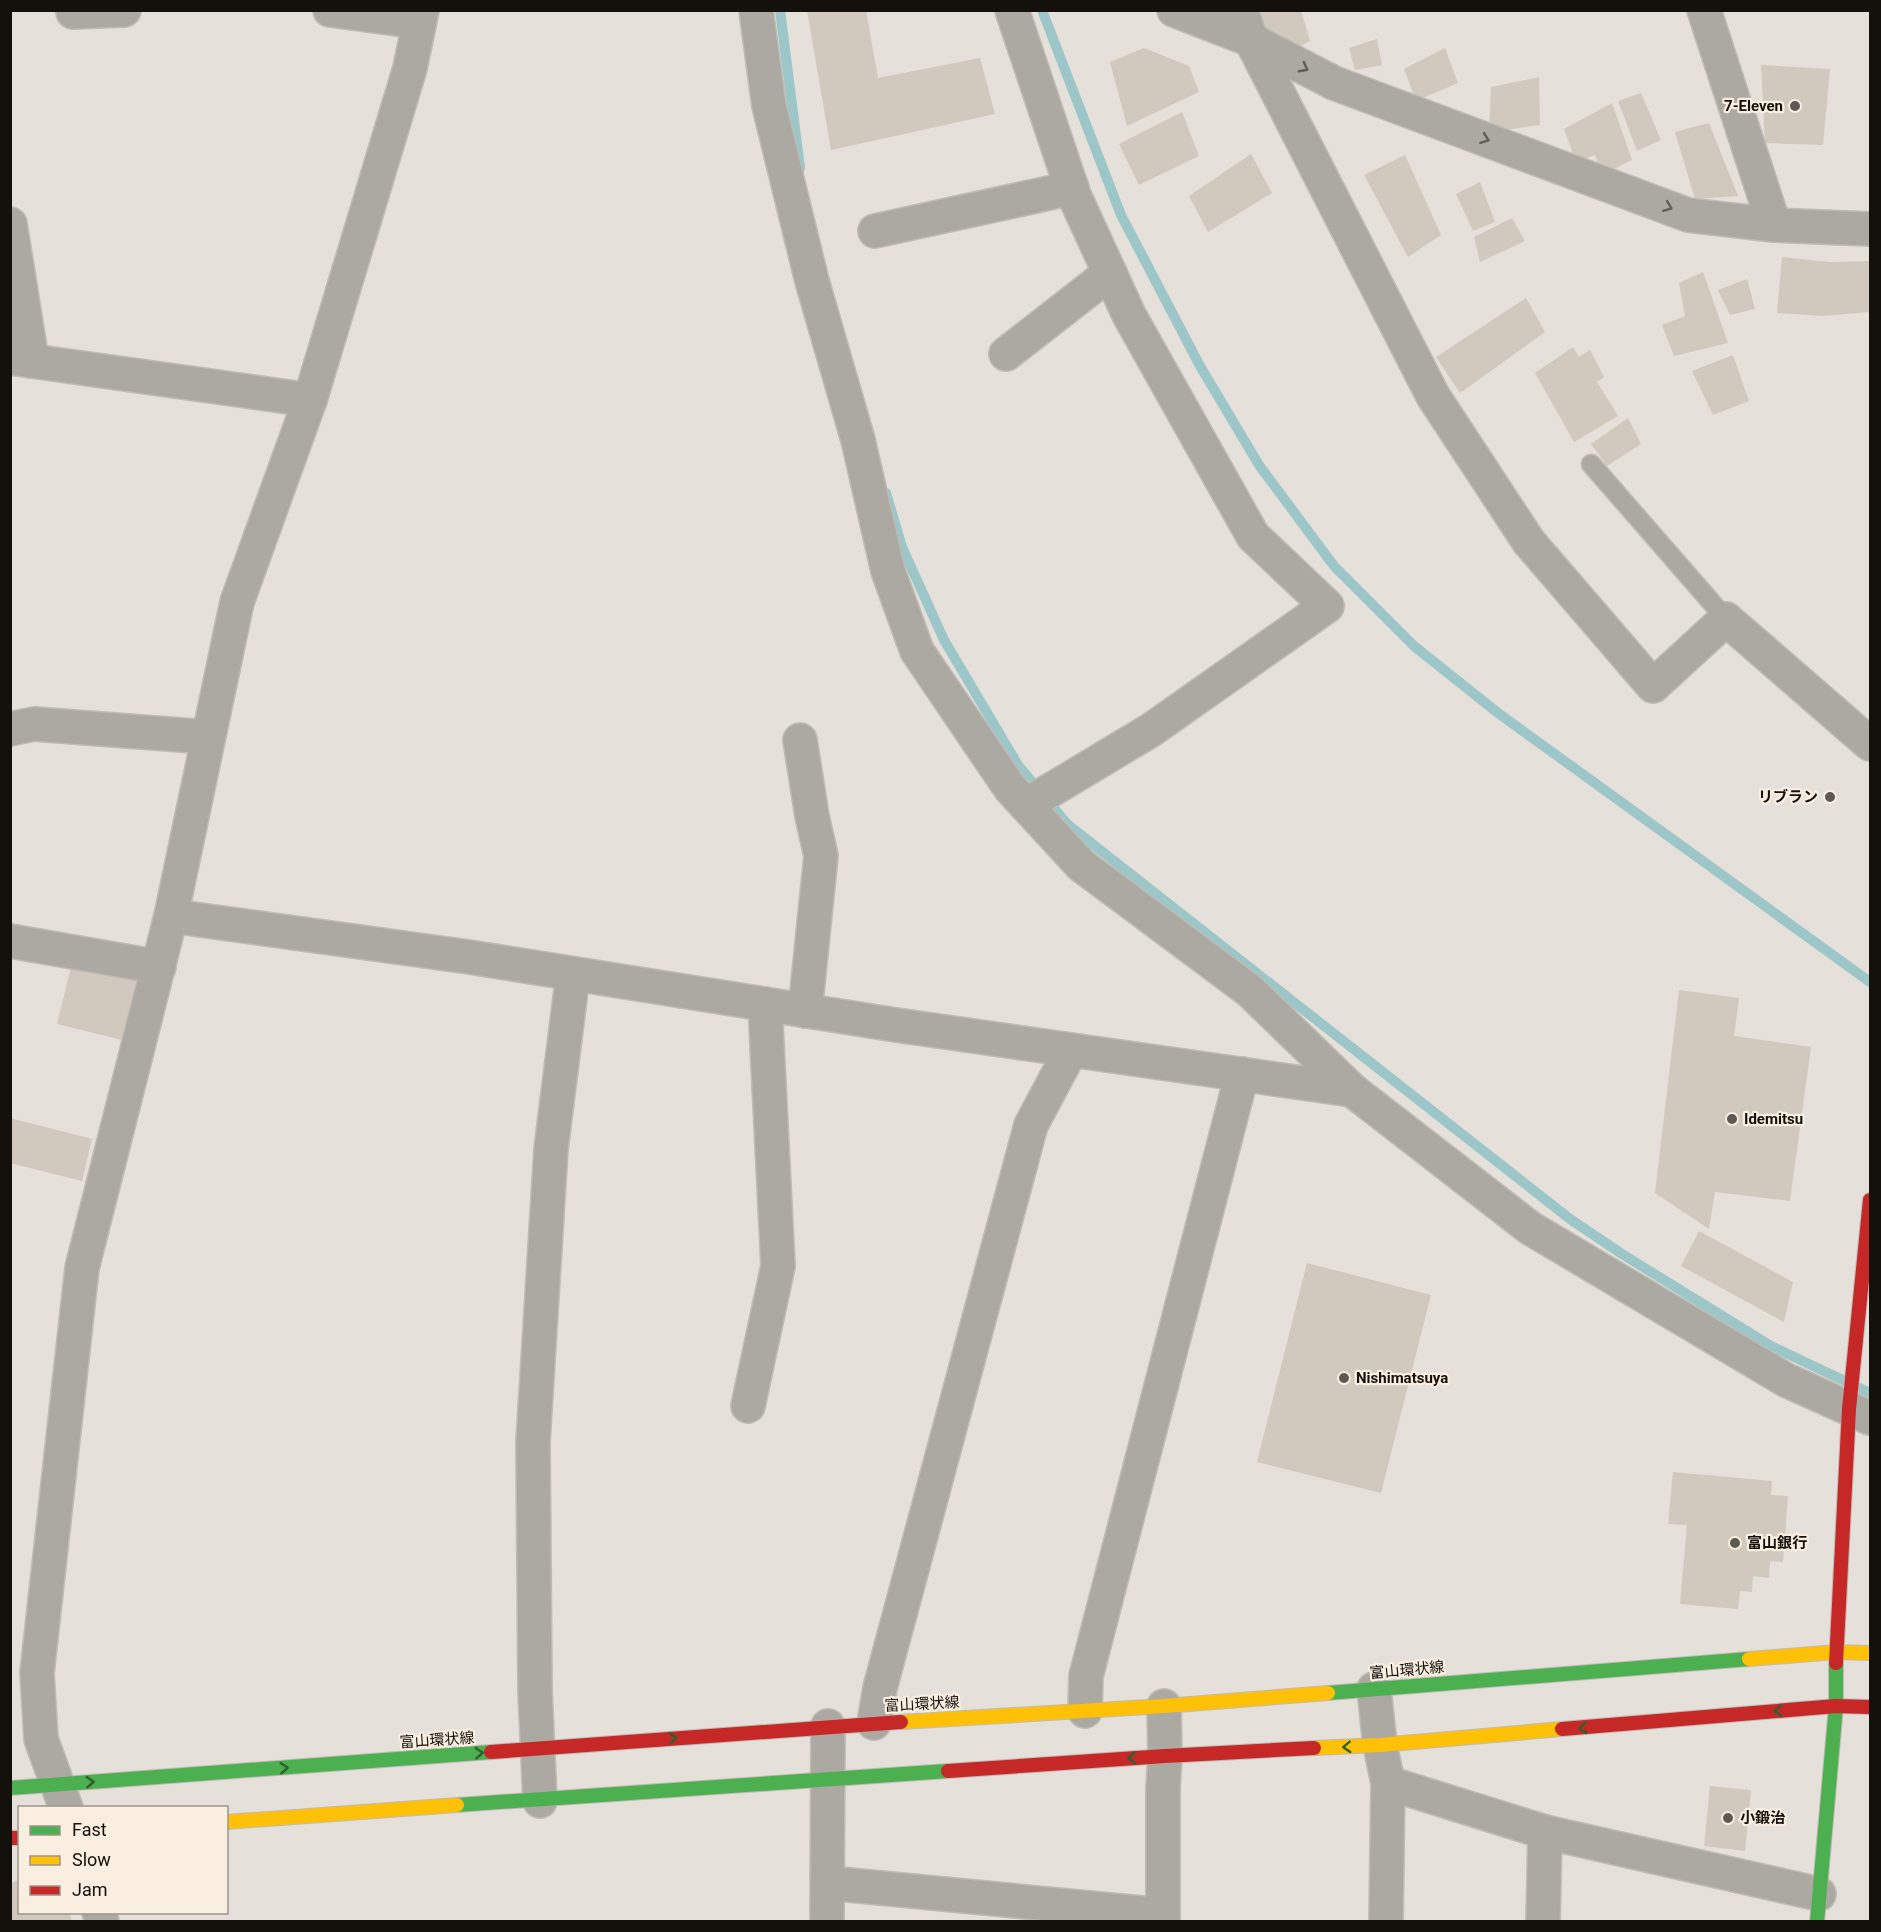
<svg xmlns="http://www.w3.org/2000/svg" width="1881" height="1932" font-family="Roboto,'Noto Sans JP',sans-serif">
  <rect width="100%" height="100%" fill="#e5e0d9"/>
  <g fill="none" stroke-linecap="round" stroke-linejoin="round">
    <g stroke="#9cc6c8" stroke-width="10">
      <path d="M780,10L800,168"/>
      <path d="M1042,10L1121,215L1200,366L1259,465L1334,566L1414,646L1498,713L1870,982"/>
      <path d="M886,493L902,547L944,640L1018,765L1067,824L1570,1219L1622,1254L1771,1346L1870,1393"/>
    </g>
  </g>
  <g fill="#d1c9be">
    <path d="M807,10H866L878,78L980,58L995,114L831,150Z"/>
    <path d="M1255,10H1301L1310,41L1294,50L1290,40L1279,44L1274,31L1263,34Z"/>
    <path d="M1377,39L1382,65L1355,70L1349,48Z"/>
    <path d="M1144,48L1189,66L1199,92L1127,126L1110,62Z"/>
    <path d="M1445,48L1458,83L1416,101L1404,69Z"/>
    <path d="M1761,65L1830,69L1823,145L1765,143Z"/>
    <path d="M1539,77L1540,125L1489,132L1491,87Z"/>
    <path d="M1641,93L1661,140L1637,151L1618,101Z"/>
    <path d="M1612,103L1632,160L1602,175L1595,155L1576,162L1564,129Z"/>
    <path d="M1182,112L1199,156L1139,185L1119,144Z"/>
    <path d="M1709,123L1738,196L1695,199L1675,132Z"/>
    <path d="M1251,154L1272,193L1208,232L1189,196Z"/>
    <path d="M1405,155L1441,235L1408,257L1364,175Z"/>
    <path d="M1480,182L1495,222L1473,231L1456,194Z"/>
    <path d="M1512,218L1525,241L1480,262L1474,237Z"/>
    <path d="M1782,257L1830,262L1870,261V312L1823,316L1777,313Z"/>
    <path d="M1703,272L1728,343L1674,356L1662,325L1685,316L1679,283Z"/>
    <path d="M1747,279L1755,309L1730,315L1718,290Z"/>
    <path d="M1526,298L1545,332L1460,393L1436,357Z"/>
    <path d="M1573,347L1579,357L1590,350L1604,377L1597,382L1618,416L1574,442L1535,373Z"/>
    <path d="M1733,355L1749,401L1713,415L1692,371Z"/>
    <path d="M1628,418L1641,444L1607,466L1591,444Z"/>
    <path d="M72,963L136,980L122,1040L57,1024Z"/>
    <path d="M1679,990L1739,998L1734,1036L1811,1047L1790,1201L1715,1192L1709,1229L1655,1193Z"/>
    <path d="M10,1118L92,1139L82,1181L10,1163Z"/>
    <path d="M1699,1231L1793,1282L1784,1322L1681,1266Z"/>
    <path d="M1307,1263L1431,1295L1381,1493L1257,1462Z"/>
    <path d="M1673,1472L1772,1481L1771,1495L1788,1496L1783,1562L1770,1561L1769,1578L1753,1576L1752,1592L1740,1591L1738,1609L1680,1604L1687,1525L1668,1524Z"/>
    <path d="M1710,1786L1751,1790L1745,1851L1704,1846Z"/>
    <path d="M20,1880V1912H69L72,1922H10V1883Z"/>
  </g>
  <g fill="none" stroke-linecap="round" stroke-linejoin="round">
    <g stroke="#bfbbb5" stroke-width="21">
      <path id="lane" d="M1591,464L1726,619"/>
    </g>
    <g stroke="#bfbbb5" stroke-width="36">
      <g id="street">
        <path d="M330,10L419,22"/>
        <path d="M756,10L769,106L812,281L858,440L888,571L917,651L1010,788L1081,865L1250,991L1352,1090L1530,1228L1786,1380L1870,1418"/>
        <path d="M1012,10L1074,195L1129,315L1253,536L1327,606L1151,730L1026,805"/>
        <path d="M1174,10L1251,40L1334,83L1688,215L1774,225L1870,229"/>
        <path d="M1241,10L1251,40L1433,396L1529,542L1653,686L1726,619L1870,744"/>
        <path d="M1704,10L1774,225"/>
        <path d="M73,12L124,10"/>
        <path d="M10,224L32,361"/>
        <path d="M875,231L1072,188"/>
        <path d="M1006,354L1110,273"/>
        <path d="M10,358L310,400"/>
        <path d="M10,729L34,724L208,737"/>
        <path d="M800,740L812,816L821,856L805,1011"/>
        <path d="M171,916L469,957L896,1025L1352,1090"/>
        <path d="M10,941L159,967"/>
        <path d="M748,1406L778,1266L765,1004"/>
        <path d="M1374,1689L1380,1745L1388,1783L1386,1922"/>
        <path d="M1085,1711L1086,1676L1242,1074"/>
        <path d="M874,1723L880,1688L1031,1125L1071,1050"/>
        <path d="M1388,1783L1545,1832L1819,1894"/>
        <path d="M540,1801L535,1690L533,1442L551,1149L573,974"/>
        <path d="M66,1808L41,1739L37,1673L82,1268L171,916L237,602L310,400L410,68L422,10"/>
        <path d="M828,1883L1163,1915"/>
        <path d="M99,1912L102,1922"/>
        <path d="M827,1922L828,1726"/>
        <path d="M1163,1922V1788L1165,1756L1164,1706"/>
        <path d="M1543,1922L1545,1832"/>
      </g>
    </g>
    <g stroke="#bfbbb5" stroke-width="16">
      <g id="fast">
        <path d="M1328,1693L1749,1659"/>
        <path d="M10,1788L491,1752"/>
        <path d="M457,1805L948,1771"/>
        <path d="M1817,1922L1836,1706V1663"/>
      </g>
    </g>
    <g stroke="#bfbbb5" stroke-width="16">
      <g id="slow">
        <path d="M1749,1659L1836,1652L1870,1653"/>
        <path d="M901,1722L1164,1706L1328,1693"/>
        <path d="M1314,1748L1380,1745L1562,1729"/>
        <path d="M226,1822L457,1805"/>
      </g>
    </g>
    <g stroke="#bfbbb5" stroke-width="16">
      <g id="jam">
        <path d="M1836,1663L1849,1409L1870,1200"/>
        <path d="M1562,1729L1836,1706L1870,1707"/>
        <path d="M491,1752L901,1722"/>
        <path d="M948,1771L1165,1756L1314,1748"/>
        <path d="M10,1838H20"/>
      </g>
    </g>
    <use href="#lane" stroke="#aca8a2" stroke-width="18"/>
    <use href="#street" stroke="#aca8a2" stroke-width="33"/>
    <use href="#fast" stroke="#4caf50" stroke-width="14"/>
    <use href="#slow" stroke="#ffc107" stroke-width="14"/>
    <use href="#jam" stroke="#c62828" stroke-width="14"/>
  </g>
  <defs><path id="oneway-chevron" d="M-2-3.5L2.5 0L-2 3.5" fill="none" stroke-width="1.6" stroke-linecap="round" stroke-linejoin="round" transform="scale(1.5)"/></defs>
  <g stroke="#605c57">
    <use href="#oneway-chevron" transform="translate(1304 68) rotate(28)"/>
    <use href="#oneway-chevron" transform="translate(1485 139) rotate(20)"/>
    <use href="#oneway-chevron" transform="translate(1668 207) rotate(21)"/>
  </g>
  <g stroke="#30602e">
    <use href="#oneway-chevron" transform="translate(1778 1711) rotate(175)"/>
    <use href="#oneway-chevron" transform="translate(1583 1728) rotate(175)"/>
    <use href="#oneway-chevron" transform="translate(673 1738) rotate(-5)"/>
    <use href="#oneway-chevron" transform="translate(1347 1747) rotate(177)"/>
    <use href="#oneway-chevron" transform="translate(479 1753) rotate(-4)"/>
    <use href="#oneway-chevron" transform="translate(1132 1758) rotate(176)"/>
    <use href="#oneway-chevron" transform="translate(284 1768) rotate(-4)"/>
    <use href="#oneway-chevron" transform="translate(90 1782) rotate(-4)"/>
  </g>
  <g fill="#5d5954" stroke="#f9eee0" stroke-width="2">
    <circle cx="1795" cy="106" r="6"/>
    <circle cx="1830" cy="797" r="6"/>
    <circle cx="1732" cy="1119" r="6"/>
    <circle cx="1344" cy="1378" r="6"/>
    <circle cx="1735" cy="1543" r="6"/>
    <circle cx="1728" cy="1818" r="6"/>
  </g>
  <g text-anchor="middle" stroke-width="4.5" stroke-linejoin="round" paint-order="stroke">
    <g font-size="15" font-weight="bold" fill="#14100c" stroke="#f9eee0" text-anchor="start">
      <text x="1783" y="111" text-anchor="end">7-Eleven</text>
      <text x="1818" y="802" text-anchor="end">リブラン</text>
      <text x="1744" y="1124">Idemitsu</text>
      <text x="1356" y="1383">Nishimatsuya</text>
      <text x="1747" y="1548">富山銀行</text>
      <text x="1740" y="1823">小鍛治</text>
    </g>
    <g font-size="15" fill="#14100c" stroke="#f9eee0">
      <text transform="translate(1407 1670) rotate(-5)" y="5">富山環状線</text>
      <text transform="translate(922 1704) rotate(-3)" y="5">富山環状線</text>
      <text transform="translate(437 1740) rotate(-4)" y="5">富山環状線</text>
    </g>
  </g>
  <rect width="1881" height="1932" fill="none" stroke="#14100c" stroke-width="24"/>
  <rect x="18" y="1806" width="210" height="108" fill="#f9eee0" stroke="#9d958b" stroke-width="1.5"/>
  <rect x="30" y="1826" width="30" height="9" fill="#4caf50" stroke="#9d958b" stroke-width="1.5"/>
  <text x="72" y="1836" font-size="18" fill="#14100c">Fast</text>
  <rect x="30" y="1856" width="30" height="9" fill="#ffc107" stroke="#9d958b" stroke-width="1.5"/>
  <text x="72" y="1866" font-size="18" fill="#14100c">Slow</text>
  <rect x="30" y="1886" width="30" height="9" fill="#c62828" stroke="#9d958b" stroke-width="1.5"/>
  <text x="72" y="1896" font-size="18" fill="#14100c">Jam</text>
</svg>
